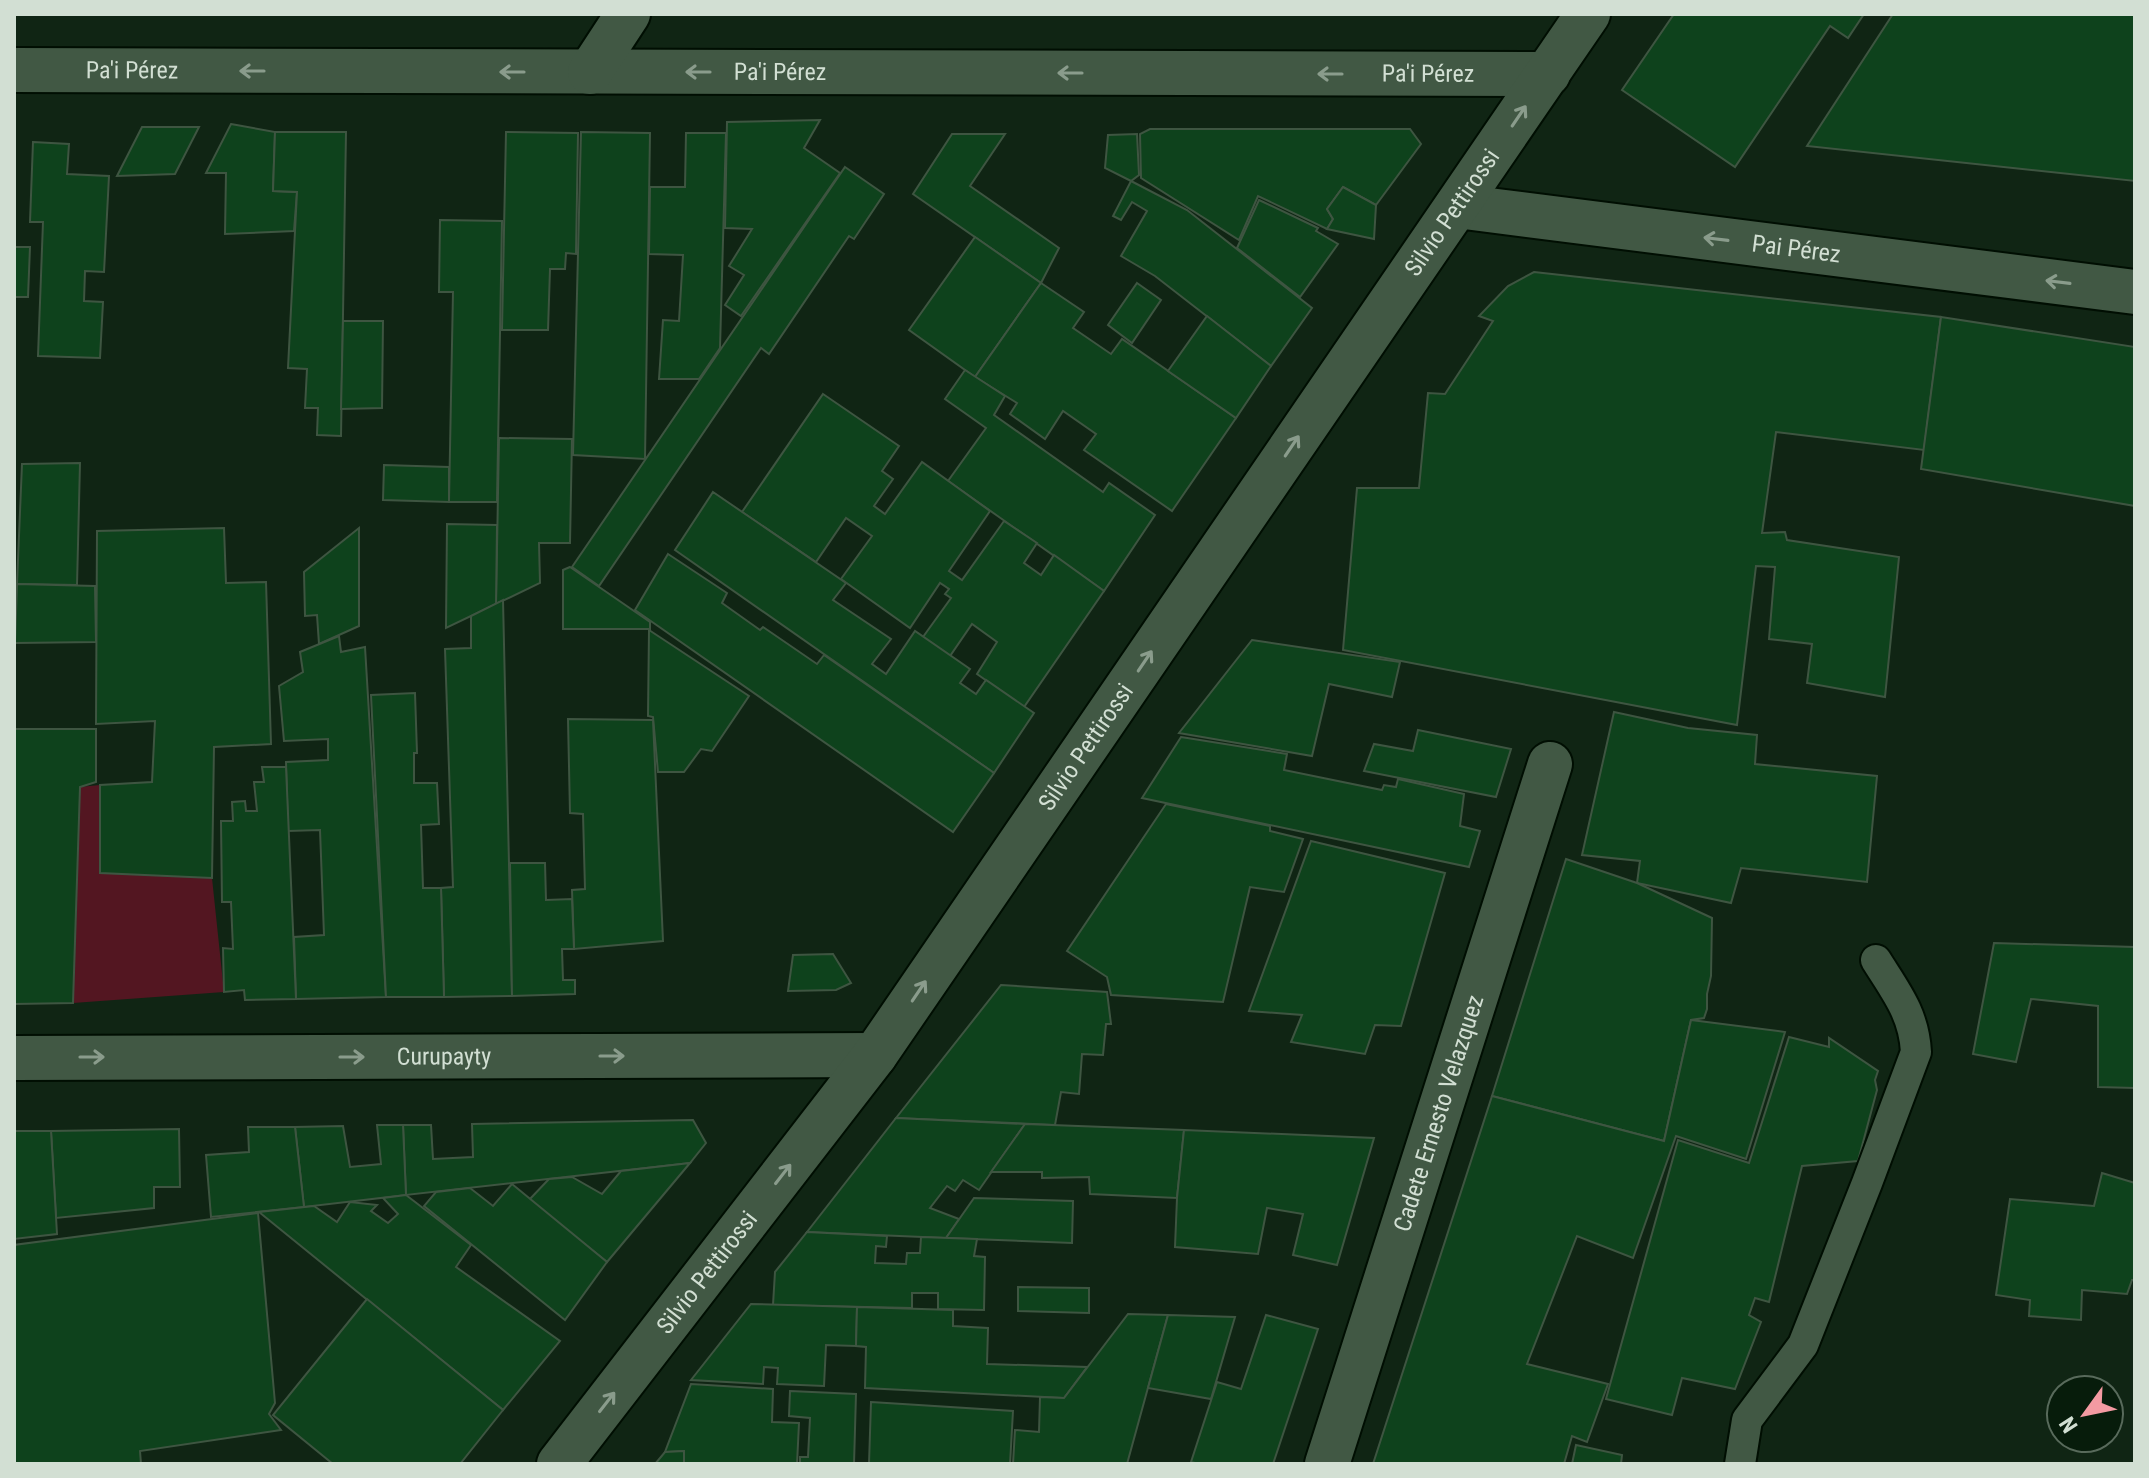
<svg xmlns="http://www.w3.org/2000/svg" width="2149" height="1478" font-family="'Roboto Condensed',sans-serif">
  <rect width="100%" height="100%" fill="#102514"/>
  <path fill="#531621" d="M100,785V873L212,878L224,992L73,1003L80,787Z"/>
  <g fill="#0e421c" stroke="#3e5541" stroke-width="2">
    <path d="M1674,14H1864L1848,38L1830,26L1735,167L1622,90Z"/>
    <path d="M1893,14H2135V181L1807,146Z"/>
    <path d="M820,120L804,148L840,173L741,316L725,305L744,275L729,266L752,229L725,228L727,122Z"/>
    <path d="M231,124L275,132L273,191L297,192L294,231L225,234L226,173H206Z"/>
    <path d="M142,127H199L175,174L117,176Z"/>
    <path d="M1150,129H1410L1421,144L1376,205L1343,187L1327,209L1333,219L1327,229L1258,196L1239,240L1141,178L1140,134Z"/>
    <path d="M275,132H346L341,436L317,435L318,408H305L307,369L288,368L297,192L273,191Z"/>
    <path d="M506,132L578,133L576,254L566,253L565,269H550L548,330H502Z"/>
    <path d="M581,132L650,133L645,459L573,455Z"/>
    <path d="M686,133H726L720,348L699,379H659L663,320L679,321L683,255L649,254L650,187H685Z"/>
    <path d="M952,134H1005L970,186L1059,248L1041,283L913,194Z"/>
    <path d="M1137,134L1139,175L1131,181L1105,168L1108,135Z"/>
    <path d="M33,142L69,144L67,174L109,176L104,272L85,271L84,301L103,302L100,358L38,356L43,222H30Z"/>
    <path d="M845,167L884,194L854,239L849,236L769,354L761,348L599,586L572,567Z"/>
    <path d="M1131,181L1187,210L1312,308L1271,366L1155,276L1121,256L1147,211L1132,202L1121,220L1113,216Z"/>
    <path d="M1343,187L1376,205L1374,239L1327,229L1333,219L1327,209Z"/>
    <path d="M1259,200L1318,228L1316,231L1338,244L1300,297L1237,248Z"/>
    <path d="M440,220L502,221L497,502H449L453,292H439Z"/>
    <path d="M975,237L1041,283L975,377L909,330Z"/>
    <path d="M14,247H30L28,297H15L14,318Z"/>
    <path d="M1534,272L1941,317L1924,450L1776,432L1762,533L1785,532L1787,540L1899,557L1885,697L1807,683L1812,644L1769,639L1775,567L1756,566L1737,725L1343,650L1357,488H1419L1428,393L1445,394L1493,321L1479,316L1508,286Z"/>
    <path d="M1041,283L1084,312L1073,328L1111,354L1122,339L1236,418L1172,511L1084,450L1096,434L1063,411L1045,439L1010,414L1017,403L975,377Z"/>
    <path d="M1137,283L1161,300L1132,343L1108,325Z"/>
    <path d="M1207,316L1271,366L1236,418L1168,371Z"/>
    <path d="M1941,317L2135,347V506L1921,469Z"/>
    <path d="M343,321H383L382,408L341,409Z"/>
    <path d="M965,370L1005,396L994,415L1103,492L1109,483L1155,515L1104,591L948,481L986,428L945,399Z"/>
    <path d="M823,394L899,446L882,471L893,479L874,506L885,514L922,462L990,511L949,571L962,580L1004,521L1037,543L1024,563L1041,575L1054,555L1104,591L1024,707L977,674L997,642L972,624L950,656L923,637L951,598L945,594L949,589L940,583L910,628L841,579L872,536L846,518L816,562L742,512Z"/>
    <path d="M499,438L572,439L570,543H539L540,583L496,604Z"/>
    <path d="M80,463L77,585L17,584L22,464Z"/>
    <path d="M384,465L449,467V502L383,500Z"/>
    <path d="M713,492L846,583L833,600L891,639L872,664L886,674L915,631L970,669L960,683L976,694L986,680L1034,713L994,773L675,550Z"/>
    <path d="M447,524L497,525L496,604L446,628Z"/>
    <path d="M224,528L226,583L266,582L271,744L214,747L212,878L100,873V785L152,782L155,721L96,724L97,531Z"/>
    <path d="M359,528V626L319,644L317,615L305,616L304,572Z"/>
    <path d="M668,554L727,593L722,603L760,630L763,627L817,664L824,655L994,773L953,832L635,610Z"/>
    <path d="M570,567L650,622V629H563V570Z"/>
    <path d="M17,584L95,586L96,642L15,643Z"/>
    <path d="M503,600L512,996L444,997L441,888L453,887L445,649L471,648V616Z"/>
    <path d="M649,630L749,696L712,751L701,749L684,772H658L653,717L648,716Z"/>
    <path d="M339,636L341,652L365,647L386,997L296,999L294,937L324,935L320,830L288,831L286,762L328,760V739L284,741L279,686L303,672L300,652Z"/>
    <path d="M1252,640L1400,662L1392,697L1329,684L1312,756L1179,733Z"/>
    <path d="M415,693L417,753H414V783H437L439,824L421,825L423,888H441L444,997H386L371,695Z"/>
    <path d="M1614,712L1688,728L1757,735L1755,764L1877,776L1867,882L1741,868L1731,903L1637,883L1640,861L1582,855Z"/>
    <path d="M568,719L653,720L663,941L574,949L572,890L585,889L583,814L570,813Z"/>
    <path d="M14,729H96V782L80,787L73,1003L14,1004Z"/>
    <path d="M1418,730L1511,749L1496,797L1364,771L1374,744L1413,751Z"/>
    <path d="M1181,737L1287,754L1284,770L1382,790L1384,785L1396,787L1398,779L1464,794L1460,826L1480,831L1469,867L1142,798Z"/>
    <path d="M262,767H286L296,999L245,1000L244,990L224,992L223,948L233,949L231,902H222L221,821H233L232,802L245,801L246,811H257L254,782H264Z"/>
    <path d="M1166,804L1270,826V831L1303,839L1284,892L1250,887L1223,1002L1111,995L1107,977L1067,951Z"/>
    <path d="M1311,841L1445,873L1401,1026L1375,1025L1365,1054L1291,1042L1302,1015L1249,1011Z"/>
    <path d="M1566,859L1637,883L1712,918L1711,976L1707,994V1009L1704,1018L1691,1020L1664,1141L1492,1096Z"/>
    <path d="M510,863H545L546,900L572,899L574,949H562L563,980H575V994L512,996Z"/>
    <path d="M1994,943L2135,947V1088L2098,1087V1006L2031,999L2016,1062L1973,1054Z"/>
    <path d="M833,954L851,983L836,990L788,991L793,955Z"/>
    <path d="M1001,985L1107,992L1111,1024H1106L1103,1055L1082,1054L1079,1094L1061,1092L1055,1125L896,1118Z"/>
    <path d="M1691,1020L1785,1032L1746,1159L1676,1136L1633,1258L1577,1236L1527,1364L1608,1384L1587,1442L1572,1436L1564,1464H1373L1492,1096L1664,1141Z"/>
    <path d="M1789,1037L1829,1047V1038L1878,1071L1875,1080L1877,1090L1858,1161L1802,1166L1769,1302L1755,1298L1749,1315L1761,1322L1735,1389L1682,1378L1672,1415L1606,1399L1678,1140L1749,1163Z"/>
    <path d="M896,1118L1025,1124L979,1190L963,1180L955,1191L947,1186L930,1208L959,1219L946,1238L807,1232Z"/>
    <path d="M693,1120L706,1143L690,1163L406,1195L403,1125H431L433,1159L473,1157L472,1124Z"/>
    <path d="M1025,1124L1184,1130L1177,1198L1090,1194L1089,1177L1042,1178V1172H991Z"/>
    <path d="M377,1125H403L406,1195L304,1207L295,1127L343,1126L350,1167L381,1164Z"/>
    <path d="M248,1127H295L304,1207L211,1217L206,1155L249,1152Z"/>
    <path d="M179,1129L180,1187H154V1208L56,1218L51,1131Z"/>
    <path d="M1184,1130L1374,1138L1337,1265L1293,1255L1303,1214L1267,1208L1258,1254L1175,1247L1177,1198Z"/>
    <path d="M14,1131H51L57,1234L14,1239Z"/>
    <path d="M690,1163L607,1262L529,1200L549,1179L572,1177L602,1194L621,1171Z"/>
    <path d="M2102,1173L2135,1183V1280H2132L2127,1294L2082,1290L2081,1320L2029,1316L2030,1300L1996,1295L2010,1199L2094,1206Z"/>
    <path d="M512,1184L607,1262L565,1320L424,1206L436,1192L470,1188L493,1206Z"/>
    <path d="M406,1195L471,1245L456,1267L560,1341L503,1410L259,1212L314,1206L337,1222L350,1202L377,1205L371,1211L388,1223L398,1214L383,1198Z"/>
    <path d="M974,1198L1073,1201L1072,1243L946,1238Z"/>
    <path d="M258,1213L275,1403L269,1414L281,1430L140,1451L141,1464H14V1245Z"/>
    <path d="M807,1232L887,1236L886,1247L876,1246L875,1263L906,1264L907,1253H920L921,1237L977,1239L974,1256L985,1257L984,1310L938,1309V1293H912V1308L773,1305L775,1272Z"/>
    <path d="M1018,1287L1089,1288V1313L1018,1311Z"/>
    <path d="M367,1299L503,1410L460,1464H333L273,1415Z"/>
    <path d="M751,1304L857,1307L856,1346L826,1345L824,1386L777,1384L778,1368L764,1367L763,1384L691,1380Z"/>
    <path d="M857,1307L953,1310V1326L988,1328L987,1364L1087,1367L1064,1398L865,1388L866,1347L856,1346Z"/>
    <path d="M1128,1314L1168,1315L1127,1464H1013L1015,1430L1039,1432L1040,1397L1064,1398Z"/>
    <path d="M1168,1315L1235,1317L1211,1399L1148,1388Z"/>
    <path d="M1266,1315L1318,1329L1273,1464H1199L1191,1462L1217,1382L1241,1389Z"/>
    <path d="M691,1384L773,1389L772,1422L799,1423L797,1464H684V1451L665,1452Z"/>
    <path d="M790,1391L856,1394L854,1464H800V1457H808L810,1418L789,1416Z"/>
    <path d="M871,1402L1013,1411L1010,1464H869Z"/>
    <path d="M1576,1445L1622,1455L1621,1464H1572Z"/>
    <path d="M684,1451V1464H655L665,1452Z"/>
  </g>
  <g fill="none" stroke-linecap="round" stroke-linejoin="round">
    <g stroke="#000e02" stroke-width="34">
      <path id="lane" d="M1740,1464L1747,1420L1803,1345L1867,1183L1916,1052C1914,1014 1896,992 1876,960"/>
    </g>
    <g stroke="#000e02" stroke-width="48">
      <g id="street">
        <path id="s1" d="M14,70L1548,74"/>
        <path d="M590,72L628,14"/>
        <path id="s2" d="M1457,206L2135,292"/>
        <path id="s3" d="M14,1058L875,1055"/>
        <path id="s4" d="M1327,1464L1550,764"/>
      </g>
    </g>
    <g stroke="#000e02" stroke-width="48">
      <g id="secondary">
        <path id="s5" d="M559,1464L875,1055L1588,14"/>
      </g>
    </g>
    <use href="#lane" stroke="#415844" stroke-width="30"/>
    <use href="#street" stroke="#415844" stroke-width="44"/>
    <use href="#secondary" stroke="#415844" stroke-width="44"/>
  </g>
  <defs><path id="oneway-shaft" d="M-6 0H5M1.5-3L5.5 0L1.5 3" fill="none" stroke-width="1.6" stroke-linecap="round" stroke-linejoin="round" transform="scale(2)"/></defs>
  <g stroke="#8a9c8c">
    <use href="#oneway-shaft" transform="translate(252 71) rotate(-180)"/>
    <use href="#oneway-shaft" transform="translate(512 72) rotate(-180)"/>
    <use href="#oneway-shaft" transform="translate(698 72) rotate(-180)"/>
    <use href="#oneway-shaft" transform="translate(1070 73) rotate(-180)"/>
    <use href="#oneway-shaft" transform="translate(1330 74) rotate(-180)"/>
    <use href="#oneway-shaft" transform="translate(1519 116) rotate(-56)"/>
    <use href="#oneway-shaft" transform="translate(1716 239) rotate(-173)"/>
    <use href="#oneway-shaft" transform="translate(2058 282) rotate(-173)"/>
    <use href="#oneway-shaft" transform="translate(1292 446) rotate(-56)"/>
    <use href="#oneway-shaft" transform="translate(1145 661) rotate(-56)"/>
    <use href="#oneway-shaft" transform="translate(919 991) rotate(-56)"/>
    <use href="#oneway-shaft" transform="translate(612 1056)"/>
    <use href="#oneway-shaft" transform="translate(92 1057)"/>
    <use href="#oneway-shaft" transform="translate(352 1057)"/>
    <use href="#oneway-shaft" transform="translate(783 1174) rotate(-52)"/>
    <use href="#oneway-shaft" transform="translate(607 1402) rotate(-52)"/>
  </g>
  <g text-anchor="middle" stroke-width="6" stroke-linejoin="round" paint-order="stroke">
    <g font-size="24" fill="#d2dfd3" stroke="#071c0b">
      <text dy="8" stroke="none"><textPath href="#s1" startOffset="118">Pa'i Pérez</textPath></text>
      <text dy="8" stroke="none"><textPath href="#s1" startOffset="766">Pa'i Pérez</textPath></text>
      <text dy="8" stroke="none"><textPath href="#s1" startOffset="1414">Pa'i Pérez</textPath></text>
      <text dy="8" stroke="none"><textPath href="#s5" startOffset="1538">Silvio Pettirossi</textPath></text>
      <text dy="8" stroke="none"><textPath href="#s2" startOffset="342">Pai Pérez</textPath></text>
      <text dy="8" stroke="none"><textPath href="#s5" startOffset="890">Silvio Pettirossi</textPath></text>
      <text dy="8" stroke="none"><textPath href="#s3" startOffset="430">Curupayty</textPath></text>
      <text dy="8" stroke="none"><textPath href="#s4" startOffset="368">Cadete Ernesto Velazquez</textPath></text>
      <text dy="8" stroke="none"><textPath href="#s5" startOffset="242">Silvio Pettirossi</textPath></text>
    </g>
  </g>
  <rect width="2149" height="1478" fill="none" stroke="#d2dfd3" stroke-width="32"/>
  <g transform="translate(2085 1414) rotate(237)"><circle r="38" fill="#071c0b" stroke="#586a5b" stroke-width="2"/>
  <path d="M0-6L14 30L0 20L-14 30Z" fill="#f49aa2"/>
  <text y="-12" font-size="22" font-weight="bold" text-anchor="middle" fill="#d2dfd3">N</text>
  </g>
</svg>
